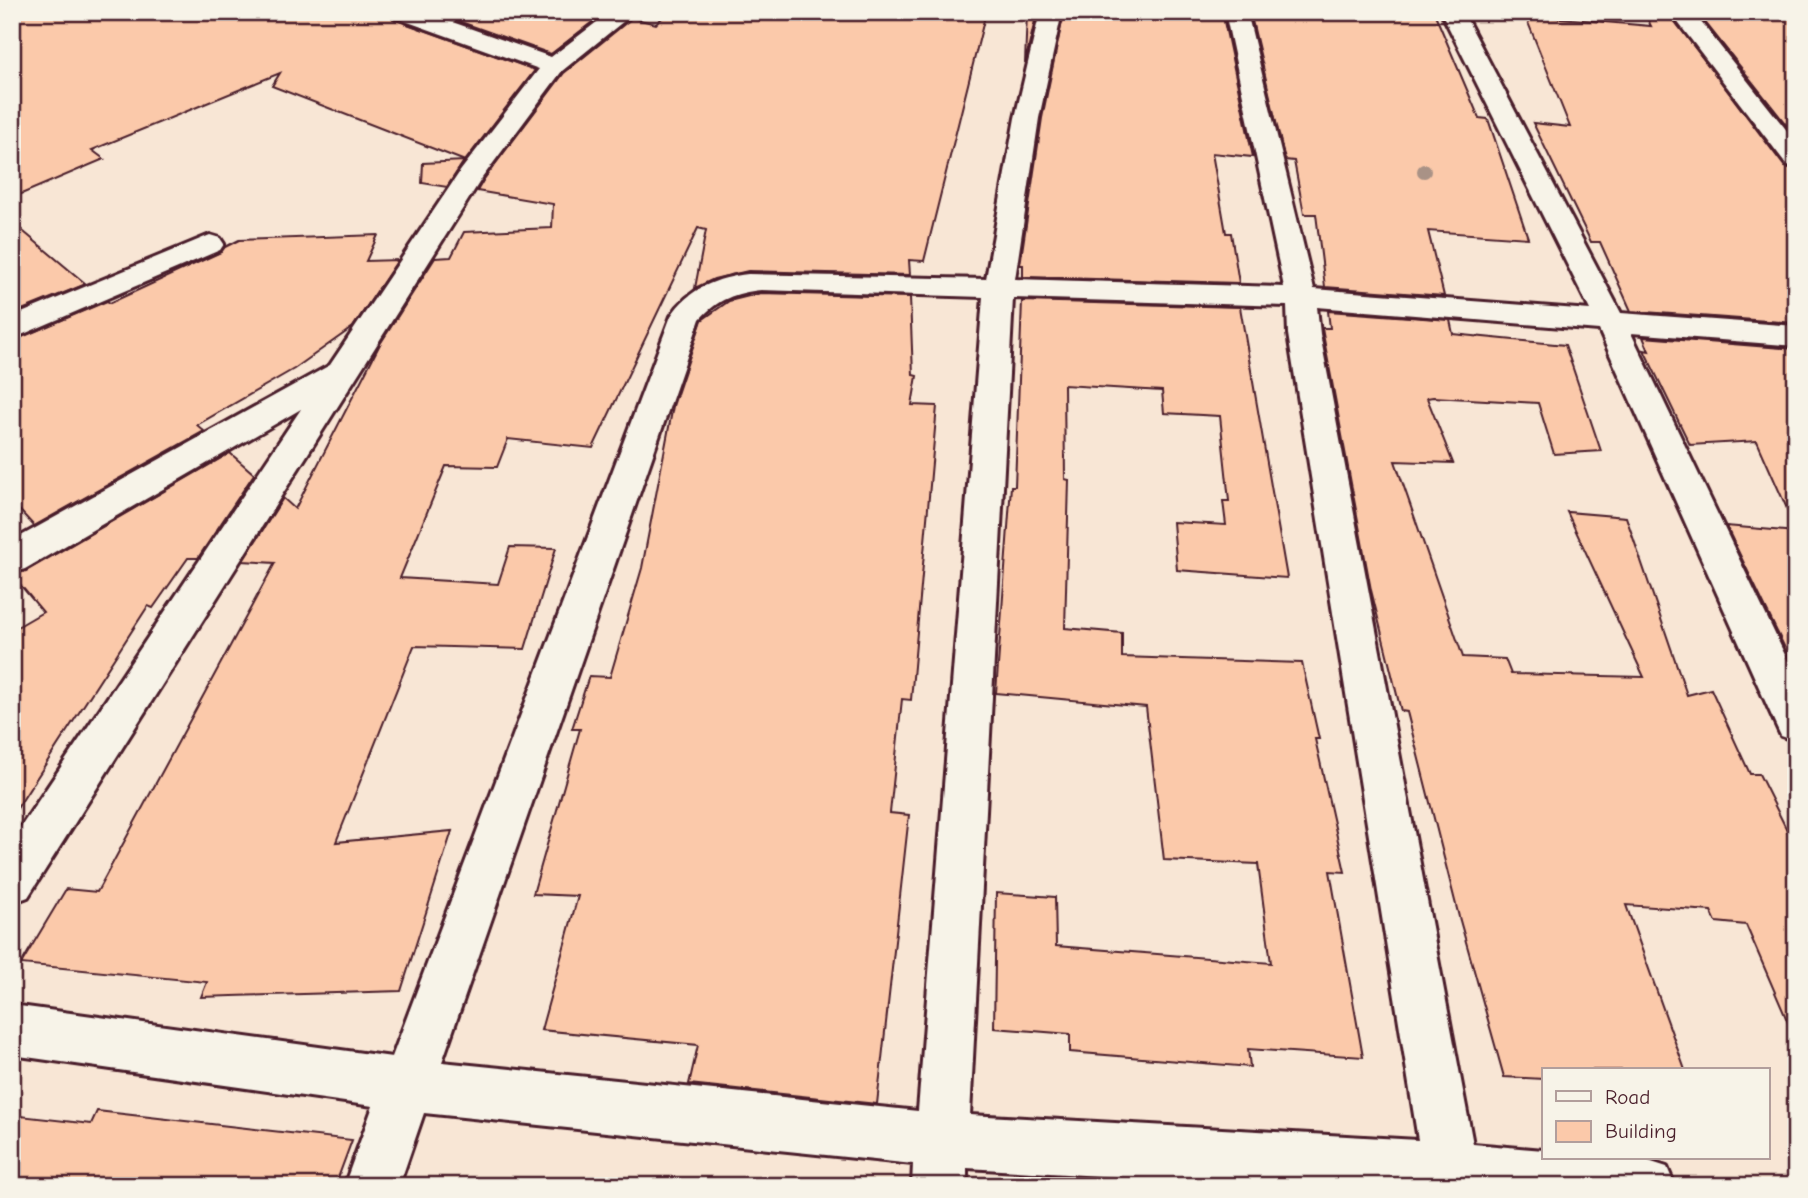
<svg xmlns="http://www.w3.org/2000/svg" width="1808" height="1198" font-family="'Comic Neue',sans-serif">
  <rect width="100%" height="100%" fill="#f8e6d5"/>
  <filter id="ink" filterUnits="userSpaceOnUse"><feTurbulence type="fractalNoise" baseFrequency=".0143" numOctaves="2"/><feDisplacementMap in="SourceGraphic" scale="14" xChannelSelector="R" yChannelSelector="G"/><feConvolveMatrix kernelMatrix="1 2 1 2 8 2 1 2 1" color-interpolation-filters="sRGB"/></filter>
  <g filter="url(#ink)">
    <g fill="#fbc9aa" stroke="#4a1f2b" stroke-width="2">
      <path d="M12,12H389L393,19L535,70L465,161L272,86L280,73L92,150L104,159L12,198Z"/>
      <path d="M433,12H605L551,54Z"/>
      <path d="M668,12H986L924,261L909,260L910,275L748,271L714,279L695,288L706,230L698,228L593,448L508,439L497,467L446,466L400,578L498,584L510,547L556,548L525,649L414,646L336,842L452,831L401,991L201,997L207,982L21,964L66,889L97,892L275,563L243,561L283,498L295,509L380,344L435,258L451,257L464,232L552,228L553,204L477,191L484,179L564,73L632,18L656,24Z"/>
      <path d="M1027,12H1037L1025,63Z"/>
      <path d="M1064,12H1222L1253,157L1212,153L1226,233H1231L1239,283L1023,277V265H1020L1042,118Z"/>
      <path d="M1250,12H1434L1479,118L1488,119L1528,238L1428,231L1444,296L1325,287L1316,214H1304L1294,161L1285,160Z"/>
      <path d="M1644,12H1668L1785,167L1796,169V323L1631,311L1600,242H1591L1533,123L1570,127L1525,15L1651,26Z"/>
      <path d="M1697,12H1796V137Z"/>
      <path d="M464,161L447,187L422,183L423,163Z"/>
      <path d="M12,222L86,284L12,314Z"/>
      <path d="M378,235L366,261L398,260L353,327L294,369L197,425L204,431L34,526L12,502V341L107,301L110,303L221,252L225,247L239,240Z"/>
      <path d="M761,293L910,297L913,375L917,376L912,405L937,406L911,700L902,699L890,813L909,815L877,1104L689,1084L698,1045L541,1030L578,896L533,894L580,729H572L589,676L610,677L642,568L673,406L702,320L729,301Z"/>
      <path d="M1022,301L1240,307L1287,578L1177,570L1173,522L1226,525L1223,501H1229L1220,416L1164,413L1162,391L1064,385L1065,479L1069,480L1065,628L1122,633V657L1302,663L1319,739H1315L1345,872L1330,871L1363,1057L1248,1049L1250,1067L1070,1052V1034L994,1028L996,893L1055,897L1056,946L1271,963L1258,864L1164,860L1146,707L996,693L1011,486H1015Z"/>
      <path d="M1328,311L1450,320L1453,334L1565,345L1601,451L1554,454L1538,403L1433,397L1427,398L1453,463L1395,461L1463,657L1505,659L1511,674L1644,677L1567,512L1626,517L1687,695L1711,689L1750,774H1759L1796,848V1041L1746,925L1716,922L1711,911L1626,905L1685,1070H1544V1079L1504,1077L1459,917L1407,712L1401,711L1371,590L1323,334L1322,328H1330Z"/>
      <path d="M1643,337L1796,349V529L1757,441L1690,445L1644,350L1649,351Z"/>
      <path d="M230,453L254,474L198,558H188L153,608L148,606L12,816V630L43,612L12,575L26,571Z"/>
      <path d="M1726,526L1796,532V671Z"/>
      <path d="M97,1111L352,1140L335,1186H40L12,1182V1115L91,1124Z"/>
    </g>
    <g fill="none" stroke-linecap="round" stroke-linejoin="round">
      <g stroke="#4a1f2b" stroke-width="6">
        <g id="street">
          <path d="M391,12H424L551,57L610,12H635L562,71L482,178L28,897L12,903V840L301,409L25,569L12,573V541L330,365L461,170L539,69L394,17Z"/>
          <path d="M1040,12H1062L1039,118L1015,279L1284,287L1225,12H1247L1314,289L1590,310L1441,12H1463L1621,313L1796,326V346L1631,333L1796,678V741L1781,736L1775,723L1599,330L1317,307L1320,334L1473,1144L1544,1150V1158H1639L1667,1167L1675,1186H1268L967,1168V1186H912L913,1164L424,1113L399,1186H344L373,1106L12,1055V1005L392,1057L671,316C689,288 717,278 748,274L986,279L1015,118ZM761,290L983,297L918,1111L442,1062L700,319C718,299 735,293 761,290ZM1013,298L1287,306L1288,334L1418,1140L970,1115Z"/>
          <path d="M1670,12H1693L1796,142V167L1787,165Z"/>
          <path d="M210,235L220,238L224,244L220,250L12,339V317Z"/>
        </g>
      </g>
      <use href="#street" fill="#f7f3e8" fill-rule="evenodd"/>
    </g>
    <circle fill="#a99286" cx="1424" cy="171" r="7"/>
  </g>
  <rect width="1808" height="1198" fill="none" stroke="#f7f3e8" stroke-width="42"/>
  <rect x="21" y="21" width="1766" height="1156" fill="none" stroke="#4a1f2b" stroke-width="2.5" filter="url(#ink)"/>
  <rect x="1542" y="1068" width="228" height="91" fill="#f7f3e8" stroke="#b29e9c" stroke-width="2"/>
  <rect x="1556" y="1091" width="35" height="10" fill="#f7f3e8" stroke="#b29e9c" stroke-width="2"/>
  <text x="1605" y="1104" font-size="21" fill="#4a1f2b">Road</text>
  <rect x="1556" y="1121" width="35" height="21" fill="#fbc9aa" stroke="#b29e9c" stroke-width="2"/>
  <text x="1605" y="1138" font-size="21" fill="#4a1f2b">Building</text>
</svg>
